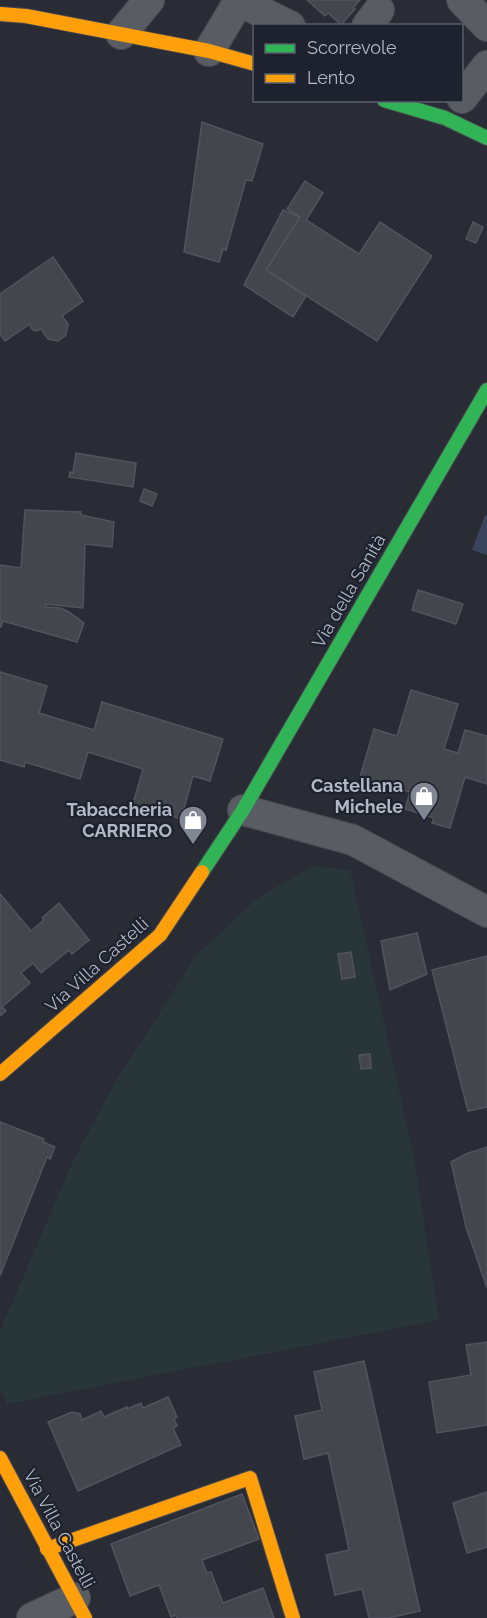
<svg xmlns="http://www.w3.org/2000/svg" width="487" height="1618" font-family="Raleway,sans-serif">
  <rect width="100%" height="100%" fill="#2a2c35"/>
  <path fill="#28363a" d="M313,866L350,870L414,1158L439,1320L7,1404L0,1390V1331L73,1161L118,1077L197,955L258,898Z"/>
  <path fill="#3a445d" d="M485,515L487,516V555L472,550Z"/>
  <g fill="#44464d" stroke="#51545d" stroke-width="1.5">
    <path d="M307,0H360L353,8L355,9L341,25L328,13L325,16Z"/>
    <path d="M202,122L263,144L252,181L246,180L226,250L223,249L219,262L184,252Z"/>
    <path d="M305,181L323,193L306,220L359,254L380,222L432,256L377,341L266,270L300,217L287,209Z"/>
    <path d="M283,210L300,217L266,270L306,296L293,317L244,285Z"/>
    <path d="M473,222L483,227L476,243L466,239Z"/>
    <path d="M53,257L83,301L62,316L68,324L66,335L58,341L48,339L41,329L35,331L31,328L30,324L5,341L0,334V294Z"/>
    <path d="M76,453L136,463L133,487L69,477L70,472L73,473Z"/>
    <path d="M144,489L157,494L152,506L140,501Z"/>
    <path d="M25,510L81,512V515L114,522L112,547L85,544L83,608L46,604V607L60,608L69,612L84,623L77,642L3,621L1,627H0V565L21,568Z"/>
    <path d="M418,590L463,604L456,624L412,610Z"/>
    <path d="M0,672L47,686L39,713L94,730L102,702L223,739L210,781L193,776L181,819L133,804L143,769L88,752L80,779L25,762L24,767L0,760Z"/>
    <path d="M411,690L458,704L444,749L458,753L465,730L487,736V784L465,777L450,828L432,823L434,818L405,809L410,792L360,777L374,729L397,736Z"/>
    <path d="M0,894L31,931L44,920L42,918L59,903L89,940L72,954L69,950L41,973L33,963L21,973L30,983L2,1007L6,1011L0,1016Z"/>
    <path d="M417,933L427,974L390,990L381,941Z"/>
    <path d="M351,952L355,977L342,979L338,954Z"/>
    <path d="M487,956V1107L468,1111L432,970Z"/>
    <path d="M370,1054L371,1068L361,1069L359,1055Z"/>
    <path d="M0,1122L44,1139L43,1142L55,1147L50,1159L47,1157L0,1276Z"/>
    <path d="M487,1147V1288L466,1227L451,1162L466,1154Z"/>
    <path d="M487,1342V1425L437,1433L429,1382L471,1375L466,1345Z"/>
    <path d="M364,1361L420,1611L389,1618H369L362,1589L335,1595L326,1555L349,1550L328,1453L304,1459L295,1416L322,1410L314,1372Z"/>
    <path d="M168,1397L177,1417L174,1419L177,1426L173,1428L181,1445L78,1491L48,1422L72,1412L80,1414L82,1420L101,1411L104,1417L127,1407V1409L141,1403L143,1408Z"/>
    <path d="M487,1492V1547L467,1553L453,1503Z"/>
    <path d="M242,1494L259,1539L202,1560L207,1573L211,1572L223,1603L263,1588L274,1618H177L176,1615L171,1617L159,1585L130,1596L111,1544Z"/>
  </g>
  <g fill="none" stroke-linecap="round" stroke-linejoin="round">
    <g stroke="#47494f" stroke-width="32">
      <g id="street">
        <path d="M462,0L487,26"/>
        <path d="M367,26L379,10"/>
        <path d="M121,34L149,0"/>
        <path d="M209,51L239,1L290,26"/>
        <path d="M462,98L487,66"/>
        <path d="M243,810L353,840L487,912"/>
        <path d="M32,1618L75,1598"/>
      </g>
    </g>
    <g stroke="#474952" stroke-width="16">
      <g id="fast">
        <path d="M384,100L445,118L487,138"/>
        <path d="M202,872L243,810L487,390"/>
      </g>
    </g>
    <g stroke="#474952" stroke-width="16">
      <g id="slow">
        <path d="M0,14L26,16L209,51L255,64"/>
        <path d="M0,1074L160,935L202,872"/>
        <path d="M0,1458L85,1618"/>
        <path d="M47,1549L250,1478L293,1618"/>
      </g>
    </g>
    <use href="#street" stroke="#595c63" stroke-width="30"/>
    <use href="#fast" stroke="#30b455" stroke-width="14"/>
    <use href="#slow" stroke="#ff9f0a" stroke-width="14"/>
  </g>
  <defs>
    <g id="shop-pin" transform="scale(1.5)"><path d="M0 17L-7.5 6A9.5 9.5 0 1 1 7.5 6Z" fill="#838793" stroke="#1d222e"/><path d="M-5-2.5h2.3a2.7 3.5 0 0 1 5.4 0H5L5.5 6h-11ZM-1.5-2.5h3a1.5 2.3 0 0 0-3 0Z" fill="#fff"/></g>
  </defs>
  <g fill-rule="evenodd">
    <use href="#shop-pin" x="424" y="796"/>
    <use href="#shop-pin" x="193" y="820"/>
  </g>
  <g text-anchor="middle" stroke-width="4.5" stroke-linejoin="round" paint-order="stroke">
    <g font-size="18" fill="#b3b8c5" stroke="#1d222e">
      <text transform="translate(349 591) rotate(-60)" y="6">Via della Sanità</text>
      <text transform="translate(97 965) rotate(-42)" y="6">Via Villa Castelli</text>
      <text transform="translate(59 1529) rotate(62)" y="6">Via Villa Castelli</text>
    </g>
    <g font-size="18" font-weight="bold" fill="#b3b8c5" stroke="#1d222e" text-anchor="end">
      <text x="403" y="792">Castellana<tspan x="403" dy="21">Michele</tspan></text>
      <text x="172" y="816">Tabaccheria<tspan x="172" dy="21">CARRIERO</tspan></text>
    </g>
  </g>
  <rect x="253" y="24" width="210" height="78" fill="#1d222e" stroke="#595e6a" stroke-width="1.5"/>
  <rect x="265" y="44" width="30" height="9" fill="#30b455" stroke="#595e6a" stroke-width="1.5"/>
  <text x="307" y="54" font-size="18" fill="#b3b8c5">Scorrevole</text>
  <rect x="265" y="74" width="30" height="9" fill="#ff9f0a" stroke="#595e6a" stroke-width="1.5"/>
  <text x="307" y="84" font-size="18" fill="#b3b8c5">Lento</text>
</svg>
